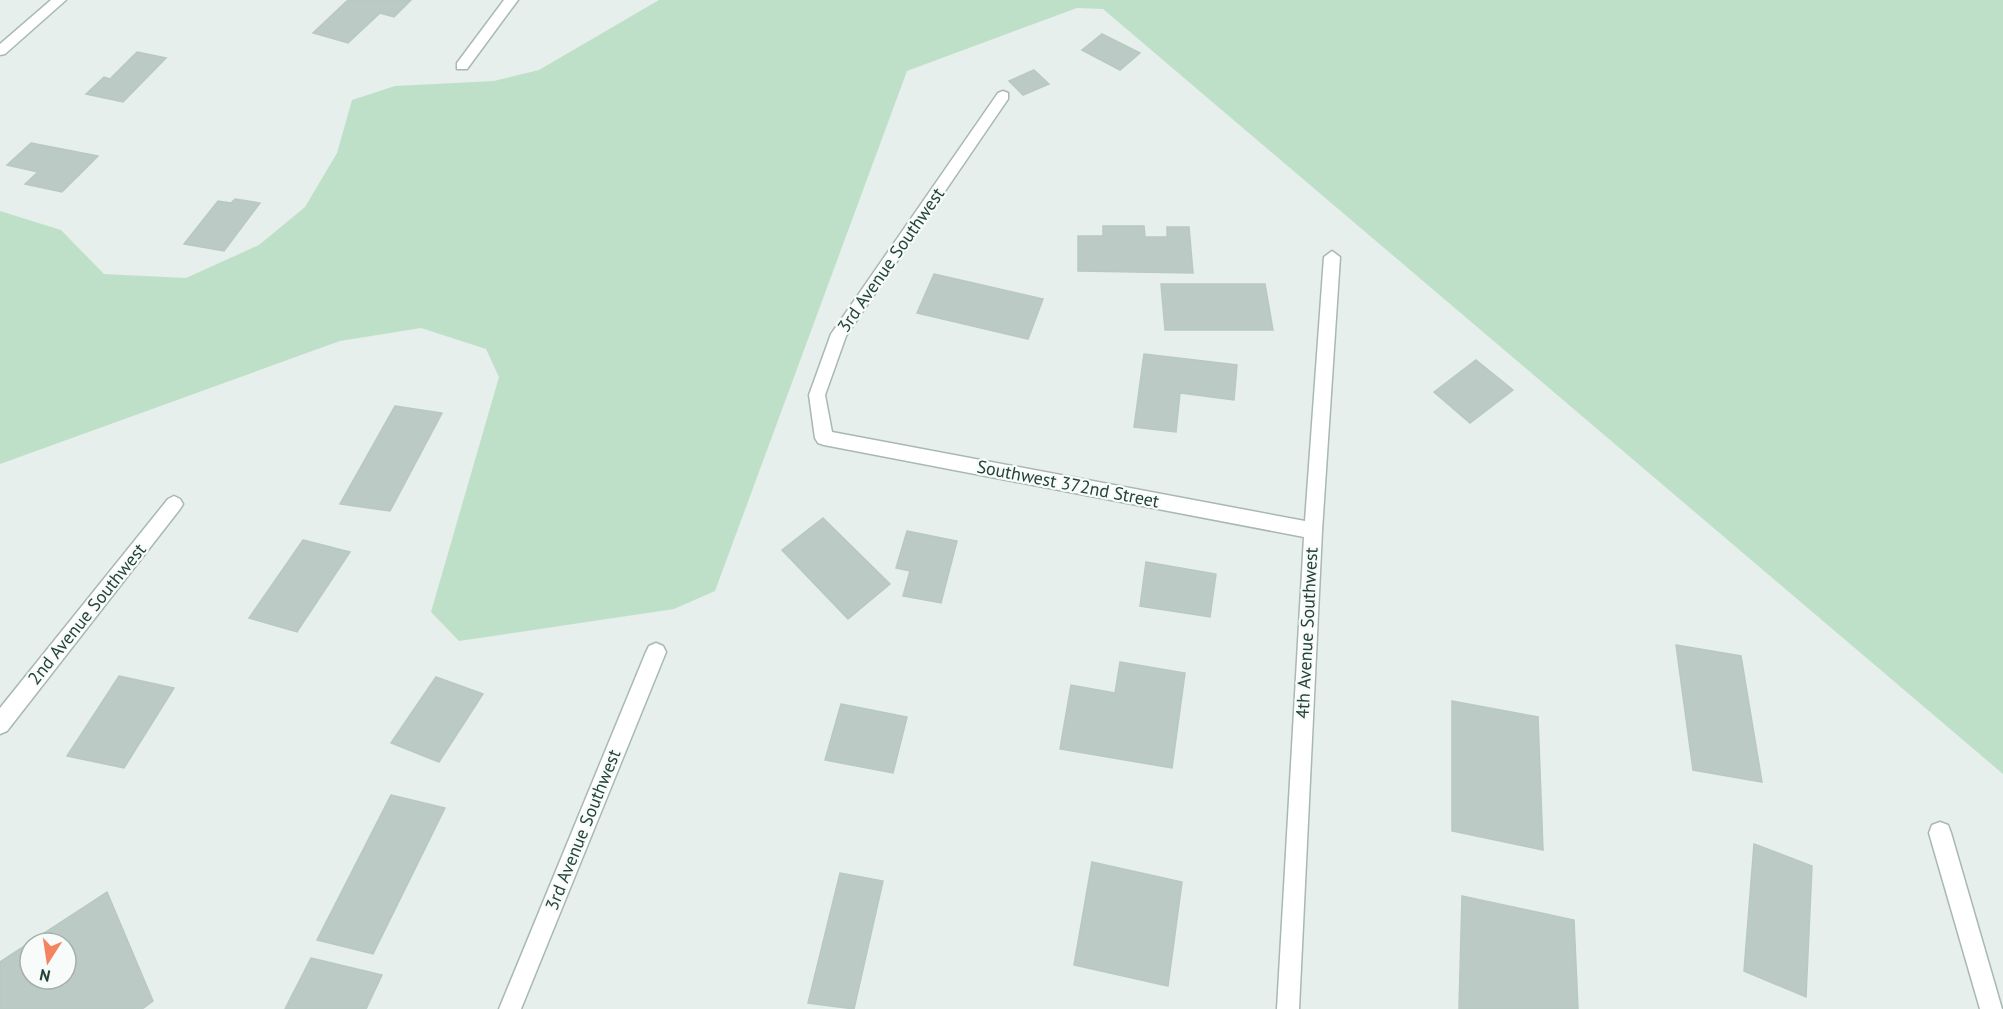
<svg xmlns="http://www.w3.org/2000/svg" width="2003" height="1009" font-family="'PT Sans',sans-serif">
  <rect width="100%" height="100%" fill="#e6efeb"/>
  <path fill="#bfe0c8" d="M659,0H2003V774L1103,9L1077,8L907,71L715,591L674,609L459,641L431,612L499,377L486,349L421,328L340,341L0,464V211L61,230L104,274L186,278L259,245L305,207L337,153L352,100L395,86L494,81L539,70Z"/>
  <g fill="#bbcac4" stroke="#b8c9c2" stroke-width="1.5" fill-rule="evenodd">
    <path d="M348,0H411L394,17L380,13L348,43L313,33Z"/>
    <path d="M1102,34L1140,53L1120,70L1082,50Z"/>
    <path d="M137,52L166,58L123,102L86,94L104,77L110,79Z"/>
    <path d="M1034,70L1049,84L1023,95L1009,81Z"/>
    <path d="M31,143L98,156L62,192L25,184L38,172L7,165Z"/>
    <path d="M235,199L260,203L224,251L184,244L218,201L231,203Z"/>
    <path d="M1103,226H1144L1145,237H1167V227H1189L1193,273L1078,271V236H1103Z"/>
    <path d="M934,274L1043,299L1028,339L917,313Z"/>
    <path d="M1161,284H1265L1273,330H1165Z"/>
    <path d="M1144,354L1237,365L1234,400L1180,393L1176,432L1134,427Z"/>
    <path d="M1476,360L1513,390L1470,423L1434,392Z"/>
    <path d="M395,406L442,413L390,511L340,504Z"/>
    <path d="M823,518L890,584L848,619L782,550Z"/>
    <path d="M907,531L957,541L941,603L903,596L910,571L896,568Z"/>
    <path d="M303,540L350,552L297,632L249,618Z"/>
    <path d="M1146,562L1216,574L1210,617L1140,606Z"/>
    <path d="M1676,645L1741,656L1762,782L1693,770Z"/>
    <path d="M1120,662L1185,673L1172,768L1060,749L1071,685L1115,693Z"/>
    <path d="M119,676L174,688L124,768L67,756Z"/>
    <path d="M436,677L483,694L439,762L391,743Z"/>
    <path d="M1452,701L1538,717L1543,850L1452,831Z"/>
    <path d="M841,704L907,717L893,773L825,760Z"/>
    <path d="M391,795L445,808L373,954L317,940Z"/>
    <path d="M1754,844L1812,866L1806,997L1744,971Z"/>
    <path d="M1092,862L1182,882L1168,986L1074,965Z"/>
    <path d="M840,873L883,881L854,1009L808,1003Z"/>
    <path d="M107,892L153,1001L142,1009H0V962ZM30,943H66V979H30Z"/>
    <path d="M1462,896L1574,920L1578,1009H1459Z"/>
    <path d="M311,958L382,975L366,1009H285Z"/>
  </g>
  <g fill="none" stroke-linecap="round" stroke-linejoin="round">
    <g stroke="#a8b8b2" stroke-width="3">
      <g id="minor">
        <path d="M51,0H66L5,54L0,55V44Z"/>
        <path d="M504,0H518L467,69H457V63Z"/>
        <path d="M1003,91L1008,93V99L846,336L825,395L832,432L1305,521L1324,257L1332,251L1340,257L1322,531L1299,1009H1277L1304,537L824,445L818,443L815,438L809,395L831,334L998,93Z"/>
        <path d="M174,496L180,499L183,504L180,509L7,731L0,734V708L168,499Z"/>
        <path d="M656,643L663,646L666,652L521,1009H499L646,652L649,646Z"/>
        <path d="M1940,822L1948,825L1951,833L2002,1009H1980L1929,833L1932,825Z"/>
      </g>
    </g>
    <use href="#minor" fill="#fff" fill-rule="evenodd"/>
  </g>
  <g text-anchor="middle" stroke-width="4.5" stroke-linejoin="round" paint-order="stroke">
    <g font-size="18" fill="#24423a" stroke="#f7fbf9">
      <text transform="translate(891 260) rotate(-55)" y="6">3rd Avenue Southwest</text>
      <text transform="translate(1068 484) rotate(11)" y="6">Southwest 372nd Street</text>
      <text transform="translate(87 614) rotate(-51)" y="6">2nd Avenue Southwest</text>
      <text transform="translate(1307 633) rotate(-87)" y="6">4th Avenue Southwest</text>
      <text transform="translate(583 830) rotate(-68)" y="6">3rd Avenue Southwest</text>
    </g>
  </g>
  <g transform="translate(48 961) rotate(192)"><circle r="28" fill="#f7fbf9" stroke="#a3b1ad" stroke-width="1.5"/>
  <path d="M0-4.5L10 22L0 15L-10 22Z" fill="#f4845f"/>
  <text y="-9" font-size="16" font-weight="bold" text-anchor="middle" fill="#24423a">N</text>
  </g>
</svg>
